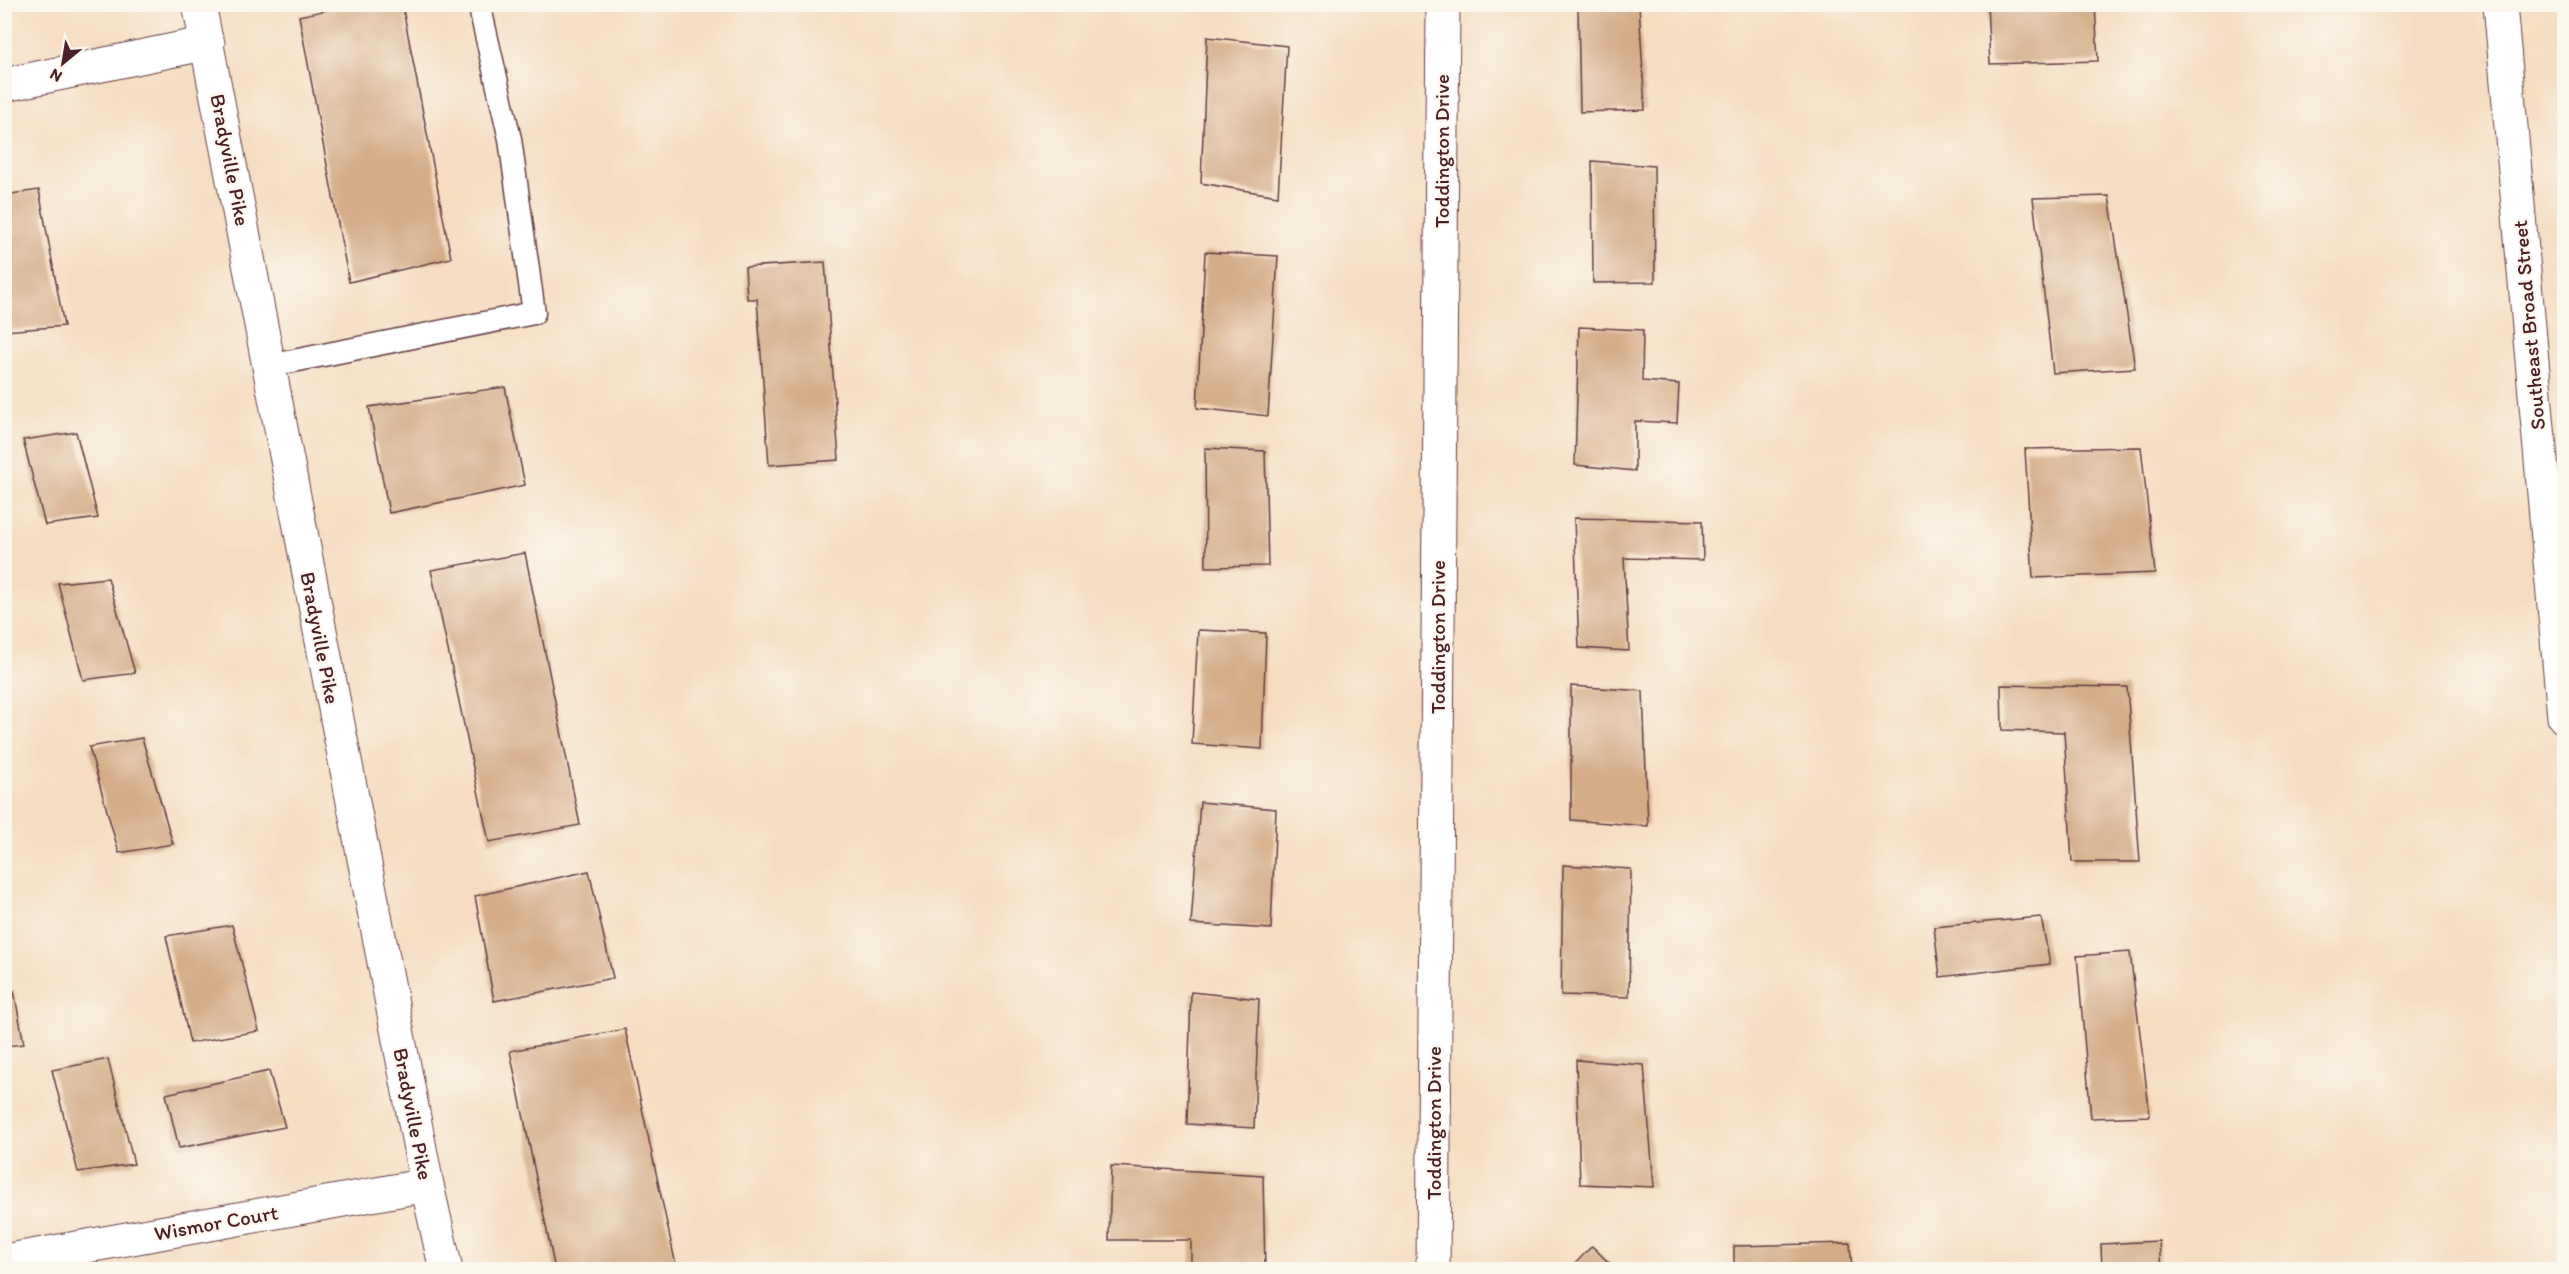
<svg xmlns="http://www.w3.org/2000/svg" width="2569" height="1274" font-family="Itim,sans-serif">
  <rect width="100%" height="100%" fill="#fbf7ec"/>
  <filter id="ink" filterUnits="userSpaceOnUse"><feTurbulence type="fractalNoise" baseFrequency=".0167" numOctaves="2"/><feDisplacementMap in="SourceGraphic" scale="12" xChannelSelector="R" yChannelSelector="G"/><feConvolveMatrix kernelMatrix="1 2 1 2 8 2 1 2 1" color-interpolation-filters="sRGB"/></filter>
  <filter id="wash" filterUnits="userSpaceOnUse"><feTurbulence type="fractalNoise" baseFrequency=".008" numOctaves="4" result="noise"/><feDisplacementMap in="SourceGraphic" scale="24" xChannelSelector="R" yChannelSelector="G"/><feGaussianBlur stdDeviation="1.35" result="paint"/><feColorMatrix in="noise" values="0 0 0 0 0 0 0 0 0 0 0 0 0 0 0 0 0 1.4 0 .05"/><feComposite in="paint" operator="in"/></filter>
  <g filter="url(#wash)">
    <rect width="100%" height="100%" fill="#f5ddc1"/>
    <g id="blocks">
      <g fill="#d4ac87">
        <path d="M355,4H402L451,258L349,282L299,16Z"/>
        <path d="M1578,4H1639L1645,110L1580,112Z"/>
        <path d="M1987,4H2095L2098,61L1990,64Z"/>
        <path d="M1207,37L1287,46L1278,196L1201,183Z"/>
        <path d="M1592,161L1654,166L1655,282L1593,283Z"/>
        <path d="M39,190L64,326L5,331L4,195Z"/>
        <path d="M2109,196L2135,368L2053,373L2033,198Z"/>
        <path d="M1205,252L1278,256L1268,416L1197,408Z"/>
        <path d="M825,262L839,460L769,465L757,299H747L745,267Z"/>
        <path d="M1579,327L1643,330L1642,381L1679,384L1677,423L1635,421V471L1575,465Z"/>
        <path d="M505,387L525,485L389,513L369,407Z"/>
        <path d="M76,432L98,518L45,525L23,440Z"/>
        <path d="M2141,447L2155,573L2033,578L2025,449Z"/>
        <path d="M1205,448L1265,451L1268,566L1206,567Z"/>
        <path d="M1574,518L1702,521L1703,560L1624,558L1629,651L1579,648Z"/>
        <path d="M525,553L580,825L489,842L431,570Z"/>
        <path d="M108,578L135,673L83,680L58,583Z"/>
        <path d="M1198,630L1266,633L1262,749L1192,744Z"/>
        <path d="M2001,685L2127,687L2140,862H2072L2064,732L2002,730Z"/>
        <path d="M1571,686L1643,691L1648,826L1571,820Z"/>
        <path d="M142,738L173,844L119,853L89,747Z"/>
        <path d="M1200,802L1276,809L1271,929L1191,924Z"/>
        <path d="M1563,865L1631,869L1629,997L1561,995Z"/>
        <path d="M589,871L613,978L494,1001L475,896Z"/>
        <path d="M2041,917L2050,964L1940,977L1934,927Z"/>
        <path d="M232,925L259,1031L190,1043L166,936Z"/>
        <path d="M2130,952L2150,1116L2091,1118L2077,956Z"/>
        <path d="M14,991L24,1044L4,1046V993Z"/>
        <path d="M1191,992L1259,999L1254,1128L1187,1124Z"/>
        <path d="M625,1029L677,1270H555L510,1051Z"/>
        <path d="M108,1059L134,1164L78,1172L52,1070Z"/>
        <path d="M1576,1060L1644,1065L1654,1187L1580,1184Z"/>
        <path d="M269,1071L285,1127L179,1148L166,1094Z"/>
        <path d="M1111,1166L1263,1175L1265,1270H1191V1240H1109Z"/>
        <path d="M2159,1241L2161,1270H2102L2101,1244Z"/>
        <path d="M1850,1243L1852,1270H1734V1246Z"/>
        <path d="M1592,1246L1616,1270H1569Z"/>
      </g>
    </g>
  </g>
  <g filter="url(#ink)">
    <use href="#blocks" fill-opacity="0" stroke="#643c42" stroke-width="1.5"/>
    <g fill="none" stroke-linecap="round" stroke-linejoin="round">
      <g stroke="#643c42" stroke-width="25">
        <path id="lane" d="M268,366L534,313L510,139L479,4"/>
      </g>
      <g stroke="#643c42" stroke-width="35">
        <g id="street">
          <path d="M4,85L208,43"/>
          <path d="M4,1261L427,1185"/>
          <path d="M1433,1270L1443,4"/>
        </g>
      </g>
      <g stroke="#643c42" stroke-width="35">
        <path id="secondary" d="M199,4L427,1185L446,1270"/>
      </g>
      <g stroke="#643c42" stroke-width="35">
        <path id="primary" d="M2500,4L2564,717"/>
      </g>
      <use href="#lane" stroke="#fff" stroke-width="22"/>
      <use href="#street" stroke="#fff" stroke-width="33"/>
      <use href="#secondary" stroke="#fff" stroke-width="33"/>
      <use href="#primary" stroke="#fff" stroke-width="33"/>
    </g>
  </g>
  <g text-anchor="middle" stroke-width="4.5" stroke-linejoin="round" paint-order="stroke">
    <g font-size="21" fill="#4a1f2b" stroke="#fbf7ec">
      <text transform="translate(1442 151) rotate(-90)" y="7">Toddington Drive</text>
      <text transform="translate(230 160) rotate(79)" y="7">Bradyville Pike</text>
      <text transform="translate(2529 325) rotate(-95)" y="7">Southeast Broad Street</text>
      <text transform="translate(1438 637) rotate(-90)" y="7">Toddington Drive</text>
      <text transform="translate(320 638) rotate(79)" y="7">Bradyville Pike</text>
      <text transform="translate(413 1114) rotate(79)" y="7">Bradyville Pike</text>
      <text transform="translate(1434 1123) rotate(-90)" y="7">Toddington Drive</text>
      <text transform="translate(216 1223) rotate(-10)" y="7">Wismor Court</text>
    </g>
  </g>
  <rect width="2569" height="1274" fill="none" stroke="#fbf7ec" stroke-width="24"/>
  <g transform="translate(63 63) rotate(210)" stroke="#fbf7ec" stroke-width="4.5" paint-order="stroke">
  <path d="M0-4.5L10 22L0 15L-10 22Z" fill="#4a1f2b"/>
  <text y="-9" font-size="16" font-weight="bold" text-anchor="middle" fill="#4a1f2b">N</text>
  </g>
</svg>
